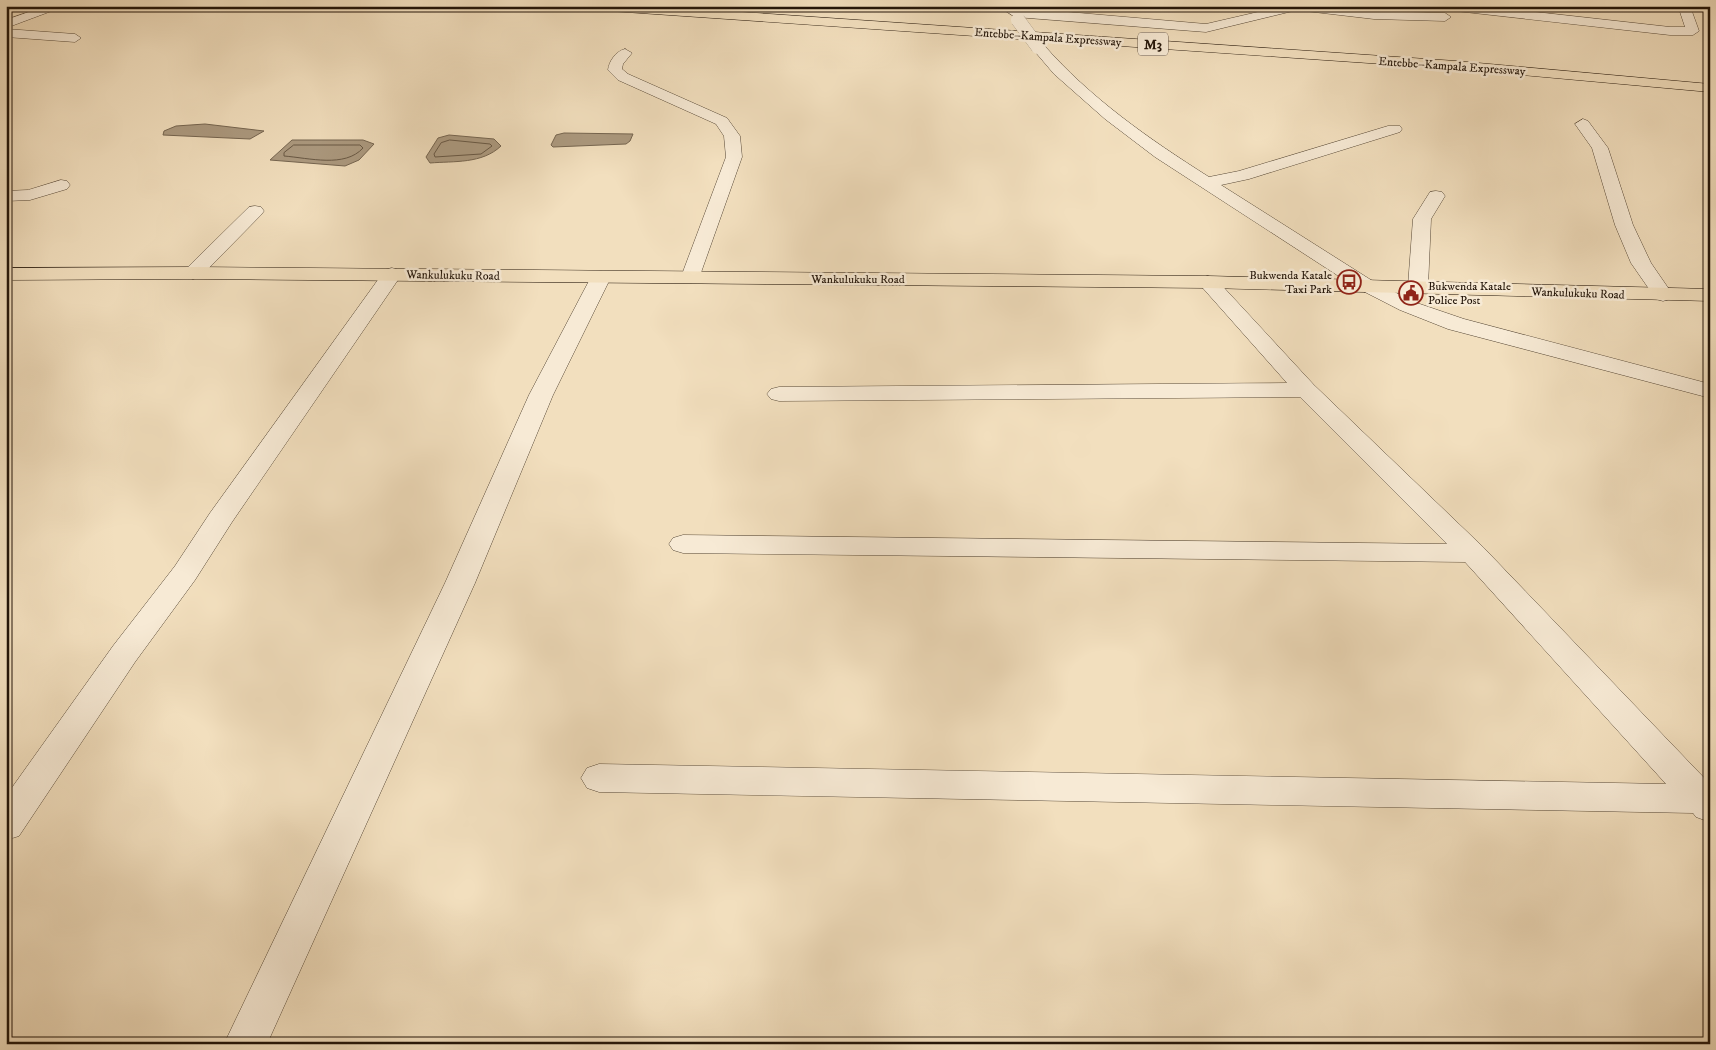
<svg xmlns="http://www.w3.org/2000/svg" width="1716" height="1050" font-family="'IM FELL DW Pica',serif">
  <rect width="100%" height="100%" fill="#f2dfbe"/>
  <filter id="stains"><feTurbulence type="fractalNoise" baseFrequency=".004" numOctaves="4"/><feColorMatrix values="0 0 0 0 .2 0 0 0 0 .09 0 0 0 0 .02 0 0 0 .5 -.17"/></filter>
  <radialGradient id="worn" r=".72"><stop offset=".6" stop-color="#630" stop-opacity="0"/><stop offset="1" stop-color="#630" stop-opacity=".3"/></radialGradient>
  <g fill="#ac9a80" stroke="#756550">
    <path d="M205,124L264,131L250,139L163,135L164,131L176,126Z"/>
    <path d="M564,133L633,134L630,141L626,144L553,147L551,145L556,135Z"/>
    <path d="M449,135L494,139L501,146C482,164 454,161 430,163L426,157L438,138Z"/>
    <path d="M292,140H363L374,144L359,160L345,166L270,160Z"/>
  </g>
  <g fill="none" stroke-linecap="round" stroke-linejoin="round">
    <g stroke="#685844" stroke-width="1">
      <path d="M450,140L490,144L492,146L481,154L435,157L434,154L441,143Z"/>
      <path d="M294,145H360L363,148C345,168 309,158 284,156V153Z"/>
    </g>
    <g stroke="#574836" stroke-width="1">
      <g id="minor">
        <path d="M46,6H65L6,28V20Z"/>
        <path d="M998,6L1206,24L1284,6H1325L1374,11L1445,13L1451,17L1445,21L1374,19L1297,10L1206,32L1015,17Z"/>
        <path d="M1441,6H1482L1670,27H1685L1678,6H1690L1699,31L1693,35H1670L1447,10Z"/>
        <path d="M6,29L75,34L81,38L75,42L6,37Z"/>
        <path d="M1038,43L1043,44C1090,98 1149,139 1209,177L1239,171L1388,126H1400L1402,129L1400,132L1249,179L1221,185L1371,280L1414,302L1464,319L1710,384V398L1448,329L1400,310L1357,288L1155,157L1105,119L1054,74L1031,47Z"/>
        <path d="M625,49L632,53L623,64L622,69L628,74L727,118L740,136L742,157L698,281L691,283L684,281L681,277L726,157L724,136L716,124L618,80L608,70C609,61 616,51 625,49Z"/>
        <path d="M1583,119L1588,121L1608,148L1633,225L1651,263L1673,295L1670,299L1663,301L1656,299L1631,263L1615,225L1592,148L1575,124Z"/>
        <path d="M61,180L67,181L70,185L67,189L30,200L6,201V191L28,190Z"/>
        <path d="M1436,191L1442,192L1445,196L1431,219L1428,286L1425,290L1418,292L1411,290L1408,286L1413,219L1430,192Z"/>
        <path d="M255,206L261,207L264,211L261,215L200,277L193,279L186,277L183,273L186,269L249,207Z"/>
        <path d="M392,268L399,270L402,274L232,522L195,580L135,662L19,836L6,840V796L113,646L175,566L210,513L385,270Z"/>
        <path d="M601,271L608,273L611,277L553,395L475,583L267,1044H224L445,583L529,395L591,277L594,273Z"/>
        <path d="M1208,276L1215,278L1314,385L1483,547L1710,784V822L1696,817L1693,813L599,792L587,788L581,778L587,768L599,764L1666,784L1465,562L683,553L673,550L669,544L673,538L683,535L1447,544L1300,397L779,401L771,399L767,394L771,389L779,387L1287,383L1201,286L1198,282L1201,278Z"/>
      </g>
    </g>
    <g stroke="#231509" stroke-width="1">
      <path id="major" d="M193,267L1208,276L1710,289V301L1208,288L193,279L6,280V268Z"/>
    </g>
    <g stroke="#231509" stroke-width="1">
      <path id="highway" d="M590,6H653L1456,61L1710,84V92L1456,69L596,10Z"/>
    </g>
    <use href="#minor" fill="#f7ead5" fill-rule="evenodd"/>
    <use href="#major" fill="#f2dfbe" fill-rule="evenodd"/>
    <use href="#highway" fill="#f2dfbe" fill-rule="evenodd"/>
    <g stroke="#574836" stroke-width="14" stroke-linecap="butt">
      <path id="minor-bridge" d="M1018,20L1038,47"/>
    </g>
    <use href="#minor-bridge" stroke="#f7ead5" stroke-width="14"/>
  </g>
  <defs>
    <g id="bus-ring" transform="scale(1.25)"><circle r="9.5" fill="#f7ead5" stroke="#8f2418" stroke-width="1.5"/><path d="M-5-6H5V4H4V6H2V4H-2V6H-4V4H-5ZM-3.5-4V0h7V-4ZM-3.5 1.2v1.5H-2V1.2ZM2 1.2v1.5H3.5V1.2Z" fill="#8f2418"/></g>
    <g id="civic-ring" transform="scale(1.25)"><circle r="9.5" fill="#f7ead5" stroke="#8f2418" stroke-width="1.5"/><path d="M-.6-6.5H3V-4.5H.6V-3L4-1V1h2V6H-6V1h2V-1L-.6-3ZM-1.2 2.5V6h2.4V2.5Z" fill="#8f2418"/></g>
  </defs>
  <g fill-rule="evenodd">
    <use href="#bus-ring" x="1349" y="282"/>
    <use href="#civic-ring" x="1411" y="293"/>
  </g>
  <g text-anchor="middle" stroke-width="5" stroke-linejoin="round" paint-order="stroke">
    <g font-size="12" fill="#231509" stroke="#f7ead5">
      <text transform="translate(1048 37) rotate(4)" y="4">Entebbe–Kampala Expressway</text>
      <text transform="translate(1452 66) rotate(4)" y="4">Entebbe–Kampala Expressway</text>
      <text transform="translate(453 275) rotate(1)" y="4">Wankulukuku Road</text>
      <text x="858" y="283">Wankulukuku Road</text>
      <text transform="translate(1578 293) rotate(2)" y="4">Wankulukuku Road</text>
    </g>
    <g font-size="12" fill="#231509" stroke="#f7ead5" text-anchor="end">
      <text x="1332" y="279">Bukwenda Katale<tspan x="1332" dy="14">Taxi Park</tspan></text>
      <text x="1428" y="290" text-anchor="start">Bukwenda Katale<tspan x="1428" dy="14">Police Post</tspan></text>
    </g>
    <rect fill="#f7ead5" stroke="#635546" stroke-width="1" x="1138" y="32.5" width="30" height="23" rx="4"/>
    <g font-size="14" font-weight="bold" fill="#231509">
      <text x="1153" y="49">M3</text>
    </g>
  </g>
  <rect width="1716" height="1050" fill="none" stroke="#f2dfbe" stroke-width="25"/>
  <rect x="8" y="8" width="1701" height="1035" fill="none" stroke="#231509" stroke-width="2.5"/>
  <rect x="12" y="12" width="1691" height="1025" fill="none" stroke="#231509"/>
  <rect width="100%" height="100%" filter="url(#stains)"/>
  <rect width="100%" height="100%" fill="url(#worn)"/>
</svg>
